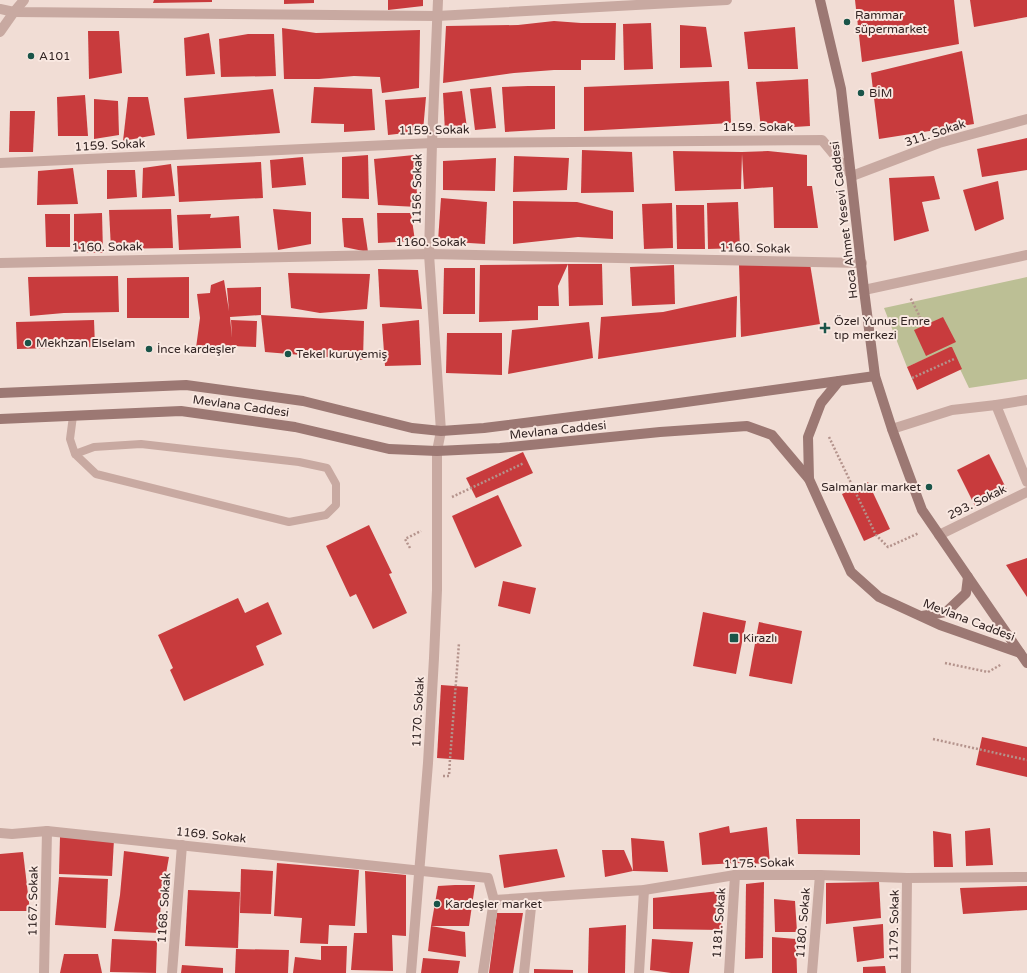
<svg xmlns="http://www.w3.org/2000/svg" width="1027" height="973" font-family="'Varela Round',sans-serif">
  <rect width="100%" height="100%" fill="#f1ddd5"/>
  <path fill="#bcbf95" d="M1027,277V379L969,388L950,348L907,367L884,308Z"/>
  <g fill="#c83b3d">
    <path d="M154,0H212V2L153,3Z"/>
    <path d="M284,0H314V3L284,4Z"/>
    <path d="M388,0H423V6L388,10Z"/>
    <path d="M855,0H954L959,44L862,62Z"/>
    <path d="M970,0H1027V17L974,27Z"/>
    <path d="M554,21L581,23H616L615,60H581V70H554L514,73L443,83L446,26L518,25Z"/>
    <path d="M651,23L653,69L624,70L623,24Z"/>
    <path d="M680,25L706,27L712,67L680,68Z"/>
    <path d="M795,27L798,69H748L744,32Z"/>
    <path d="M282,28L316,33L420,30L419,88L382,93L380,77L354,76L319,79H284Z"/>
    <path d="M88,31H119L122,73L89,79Z"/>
    <path d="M209,33L215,74L186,76L184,38Z"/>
    <path d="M248,34H274L276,76L221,77L219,39Z"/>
    <path d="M962,51L974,124L879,139L871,73Z"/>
    <path d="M808,79L810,126L761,129L756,82Z"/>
    <path d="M729,81L731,123L584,131V87Z"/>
    <path d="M528,86H555V129L505,132L502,87Z"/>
    <path d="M314,87L372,89L375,130L344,132V124L311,123Z"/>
    <path d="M491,87L496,128L475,130L470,89Z"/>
    <path d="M273,89L280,133L187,139L184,98Z"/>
    <path d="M462,91L467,128L445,132L443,93Z"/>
    <path d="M85,95L88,136H58L57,97Z"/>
    <path d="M128,97H148L155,135L123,141Z"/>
    <path d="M426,97L423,131L388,135L385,100Z"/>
    <path d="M94,99L118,101L119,135L94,139Z"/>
    <path d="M10,111H35L33,152H9Z"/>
    <path d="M1027,138V170L982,177L977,149Z"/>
    <path d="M582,150L632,152L634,192L581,193Z"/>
    <path d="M673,151L742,152L768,151L807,155V186H812L818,228H774L773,187L744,189L742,154L741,189L675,191Z"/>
    <path d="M368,155L369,199L342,198V157Z"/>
    <path d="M414,155L418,207L378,205L374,159Z"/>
    <path d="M514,156L569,158L567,190L513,192Z"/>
    <path d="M303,157L306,185L272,188L270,160Z"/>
    <path d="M496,158L495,191L443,190V161Z"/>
    <path d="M261,162L263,198L179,202L177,166Z"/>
    <path d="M171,164L175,196L142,198L143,168Z"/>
    <path d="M73,168L78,204L37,205L38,171Z"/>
    <path d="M107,170H135L137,197L107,199Z"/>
    <path d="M934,176L940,199L922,202L929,231L894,241L889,178Z"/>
    <path d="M998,181L1004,219L975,231L963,190Z"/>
    <path d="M441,198L487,202L485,244L438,241Z"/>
    <path d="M513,201L577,202L613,211V239L578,237L513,244Z"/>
    <path d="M738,202L740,248L708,249L707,203Z"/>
    <path d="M672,203L673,248L644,249L642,204Z"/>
    <path d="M676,205H704L705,249H677Z"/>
    <path d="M171,209L173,248L111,249L109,210Z"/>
    <path d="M273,209L311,212V244L278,250Z"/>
    <path d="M102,213L103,253L74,252V214Z"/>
    <path d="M377,213H411L415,241L378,243Z"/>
    <path d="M45,214H70V247H46Z"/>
    <path d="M211,214L210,218L239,216L241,248L179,250L177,215Z"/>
    <path d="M342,218H363L368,252L344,247Z"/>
    <path d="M568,264H602L603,305L569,306Z"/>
    <path d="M568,264L558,286L559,306H538V320L479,322L480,265Z"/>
    <path d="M739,264H810L820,324L741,337Z"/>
    <path d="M674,265L675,304L632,306L630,267Z"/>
    <path d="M444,268H475V314H443Z"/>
    <path d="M378,269L418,270L422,309L380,307Z"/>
    <path d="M288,273L370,274L367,309L320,313L291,308Z"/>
    <path d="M118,276L119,312L64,313L30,316L28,277Z"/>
    <path d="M189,277V318H127V278Z"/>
    <path d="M224,280L229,311L227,288L261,287V315L230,317L232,338L231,320L257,321L256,347L232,346L196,348L200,318L197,294L210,293L211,285Z"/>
    <path d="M737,296L736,337L598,359L601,317L663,312Z"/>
    <path d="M261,315L364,321L363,360L265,352Z"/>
    <path d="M943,317L956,342L926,356L914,330Z"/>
    <path d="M94,320L95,347L17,349L16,322Z"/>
    <path d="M419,320L421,365L385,366L382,324Z"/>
    <path d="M589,322L593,358L508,374L512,330Z"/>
    <path d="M447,333H502V375L446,373Z"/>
    <path d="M950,347H952L962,369L917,390L907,367Z"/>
    <path d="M523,452L533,473L476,498L466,478Z"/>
    <path d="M989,454L1008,492L976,508L957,470Z"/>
    <path d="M868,482L890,529L864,541L842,494Z"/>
    <path d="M498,495L522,546L475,568L452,516Z"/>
    <path d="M369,525L392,573L389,574L407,613L373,629L356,594L350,597L326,546Z"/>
    <path d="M1027,558V597L1006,565Z"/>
    <path d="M503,581L536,588L530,614L498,606Z"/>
    <path d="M238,598L245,613L268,602L282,634L256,646L264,665L184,701L170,670L173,668L158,635Z"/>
    <path d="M703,612L746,621L736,674L693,666Z"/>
    <path d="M759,622L802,631L792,684L749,676Z"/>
    <path d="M441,685L468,687L464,760L437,758Z"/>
    <path d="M982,737L1027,747V777L976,765Z"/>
    <path d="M796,819H860V855L798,854Z"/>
    <path d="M729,826L730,833L767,827L770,864L735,863L702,865L699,833Z"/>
    <path d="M990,828L993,865L966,866L965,831Z"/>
    <path d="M933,831L951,834L953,867H934Z"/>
    <path d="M60,837L114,839L112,876L59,874Z"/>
    <path d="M631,838L664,841L668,872L633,871Z"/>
    <path d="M557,849L565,877L504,888L499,855Z"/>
    <path d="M602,850H624L633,871L605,877Z"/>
    <path d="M124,851L169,857L161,901L159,933L114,931L120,895Z"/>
    <path d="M23,852L30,911H0V854Z"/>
    <path d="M277,863L359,870L355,926L329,925L328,944L300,943L302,918L274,916Z"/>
    <path d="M241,869L273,871L271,914L240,913Z"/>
    <path d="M365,871L406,875V936L392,935L393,971L351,970L354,933H367Z"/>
    <path d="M59,877L108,879L106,928L55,925Z"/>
    <path d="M764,882L763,958L745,959L746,884Z"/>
    <path d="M879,882L881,918L826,924V883Z"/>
    <path d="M455,885H475L469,926H431L438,886Z"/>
    <path d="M1027,886V910L963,914L960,888Z"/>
    <path d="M188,890L240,892L238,948L185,946Z"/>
    <path d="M720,891L722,930L653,929V898Z"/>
    <path d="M774,899L795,901L797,932H775Z"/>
    <path d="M497,913H523L513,973H489Z"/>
    <path d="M883,924L884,958L857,962L853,927Z"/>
    <path d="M626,925L625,973H588L589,928Z"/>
    <path d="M431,926L465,932L466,957L428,951Z"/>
    <path d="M772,937L796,939L797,973H772Z"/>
    <path d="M112,939L157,941L156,973L110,972Z"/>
    <path d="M652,939L693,942L689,973H671L650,970Z"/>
    <path d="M321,946H347L346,973H293L295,957L321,960Z"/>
    <path d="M236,949L289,950L288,973H235Z"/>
    <path d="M64,954H98L102,973H60Z"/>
    <path d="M423,958L460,961L458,973H421Z"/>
    <path d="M182,965L223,968V973H181Z"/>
    <path d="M885,966L886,973H863V967Z"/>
    <path d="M534,969L573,970V973H534Z"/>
  </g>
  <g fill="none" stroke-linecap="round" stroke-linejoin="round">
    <g stroke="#b4938c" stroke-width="2.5" stroke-dasharray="2 2" stroke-linecap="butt">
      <path d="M908,323L920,317L910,297"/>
      <path d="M912,378L954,359"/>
      <path d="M829,437L876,535L888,547L919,533"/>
      <path d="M452,497L524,463"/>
      <path d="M410,548L405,539L421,531"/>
      <path d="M945,663L988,672L1002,664"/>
      <path d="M933,739L1027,760"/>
      <path d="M443,776H449L450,759L459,643"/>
    </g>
    <path stroke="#c8a9a1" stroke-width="8" d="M73,416L70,439L75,454L96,474L289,522L326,515L336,505V484L327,468L299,462L141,444L94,447L75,454"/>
    <g stroke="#c8a9a1" stroke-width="10">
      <path d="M0,9L14,12L437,16L727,0"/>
      <path d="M0,32L14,12L24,0"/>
      <path d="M0,163L432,143L822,140L852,176L939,143L1027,119"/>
      <path d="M0,263L429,254L862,263"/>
      <path d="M864,290L1027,255"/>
      <path d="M996,405L1027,482"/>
      <path d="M939,535L1027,492"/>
      <path d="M0,833L12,834L47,831L488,878L494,900L483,973"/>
      <path d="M494,900L644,890L735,875H820L907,878L1027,877"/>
      <path d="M44,973L47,831"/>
      <path d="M172,973L182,845"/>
      <path d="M411,973L428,763L434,658L437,590V451L441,431L429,254L432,143L438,0"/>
      <path d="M524,973L532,898"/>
      <path d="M639,973L644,890"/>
      <path d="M729,973L735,875"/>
      <path d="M812,973L820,875"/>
      <path d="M906,973L907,878"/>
    </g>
    <path stroke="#c8a9a1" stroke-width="10" d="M892,429L952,410L996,405L1027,400"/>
    <g stroke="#9c7873" stroke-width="10">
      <path d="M820,0L841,89L864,290L875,376L892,429L922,510L1027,663"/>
      <path d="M0,393L186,385L303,401L412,428L441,431L484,428L657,406L875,376"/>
      <path d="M0,419L181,411L295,427L389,449L437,451L500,448L660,432L747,426L772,435L809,479L851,572L879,597L940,625L1020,653"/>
      <path d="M809,479L808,437L821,403L839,381"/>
      <path d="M922,616L946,612L966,593L968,577"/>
    </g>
  </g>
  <g fill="#1a5449" stroke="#f9e8e1" stroke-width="1.5">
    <circle cx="847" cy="22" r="4"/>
    <circle cx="31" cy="56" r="4"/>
    <circle cx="861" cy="93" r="4"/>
    <path d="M823 322h4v4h4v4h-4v4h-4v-4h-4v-4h4z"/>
    <circle cx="28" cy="343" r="4"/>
    <circle cx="149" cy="349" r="4"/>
    <circle cx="288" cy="354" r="4"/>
    <circle cx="929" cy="487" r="4"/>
    <rect x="729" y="633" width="10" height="10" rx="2"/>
    <circle cx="437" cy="904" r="4"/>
  </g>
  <g text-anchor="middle" stroke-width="4" stroke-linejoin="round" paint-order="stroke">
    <g font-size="12" fill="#332524" stroke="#f9e8e1" text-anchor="start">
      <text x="855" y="19">Rammar<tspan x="855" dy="14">süpermarket</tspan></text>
      <text x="39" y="60">A101</text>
      <text x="869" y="97">BİM</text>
      <text x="834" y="325">Özel Yunus Emre<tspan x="834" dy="14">tıp merkezi</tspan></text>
      <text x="36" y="347">Mekhzan Elselam</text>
      <text x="157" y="353">İnce kardeşler</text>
      <text x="296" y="358">Tekel kuruyemiş</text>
      <text x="921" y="491" text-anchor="end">Salmanlar market</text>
      <text x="743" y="642">Kirazlı</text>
      <text x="445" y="908">Kardeşler market</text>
    </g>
    <g font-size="12" fill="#332524" stroke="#f9e8e1">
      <text x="758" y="131">1159. Sokak</text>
      <text transform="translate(434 130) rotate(-1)" y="4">1159. Sokak</text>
      <text transform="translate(935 133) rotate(-18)" y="4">311. Sokak</text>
      <text transform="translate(110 145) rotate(-3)" y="4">1159. Sokak</text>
      <text transform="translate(417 189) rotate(-89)" y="4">1156. Sokak</text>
      <text transform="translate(844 220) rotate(-97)" y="4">Hoca Ahmet Yesevi Caddesi</text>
      <text x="431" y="246">1160. Sokak</text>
      <text transform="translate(107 247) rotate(-1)" y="4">1160. Sokak</text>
      <text transform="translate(755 248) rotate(1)" y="4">1160. Sokak</text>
      <text transform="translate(241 406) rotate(8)" y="4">Mevlana Caddesi</text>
      <text transform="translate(558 430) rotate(-6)" y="4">Mevlana Caddesi</text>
      <text transform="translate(977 502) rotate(-26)" y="4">293. Sokak</text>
      <text transform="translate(969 620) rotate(21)" y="4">Mevlana Caddesi</text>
      <text transform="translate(418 712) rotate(-87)" y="4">1170. Sokak</text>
      <text transform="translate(211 835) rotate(6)" y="4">1169. Sokak</text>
      <text transform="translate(759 863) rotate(-2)" y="4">1175. Sokak</text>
      <text transform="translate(33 901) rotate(-89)" y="4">1167. Sokak</text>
      <text transform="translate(164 908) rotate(-86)" y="4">1168. Sokak</text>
      <text transform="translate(719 923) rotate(-86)" y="4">1181. Sokak</text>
      <text transform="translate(803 923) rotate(-85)" y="4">1180. Sokak</text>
      <text transform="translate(894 925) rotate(-89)" y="4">1179. Sokak</text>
    </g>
  </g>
</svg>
